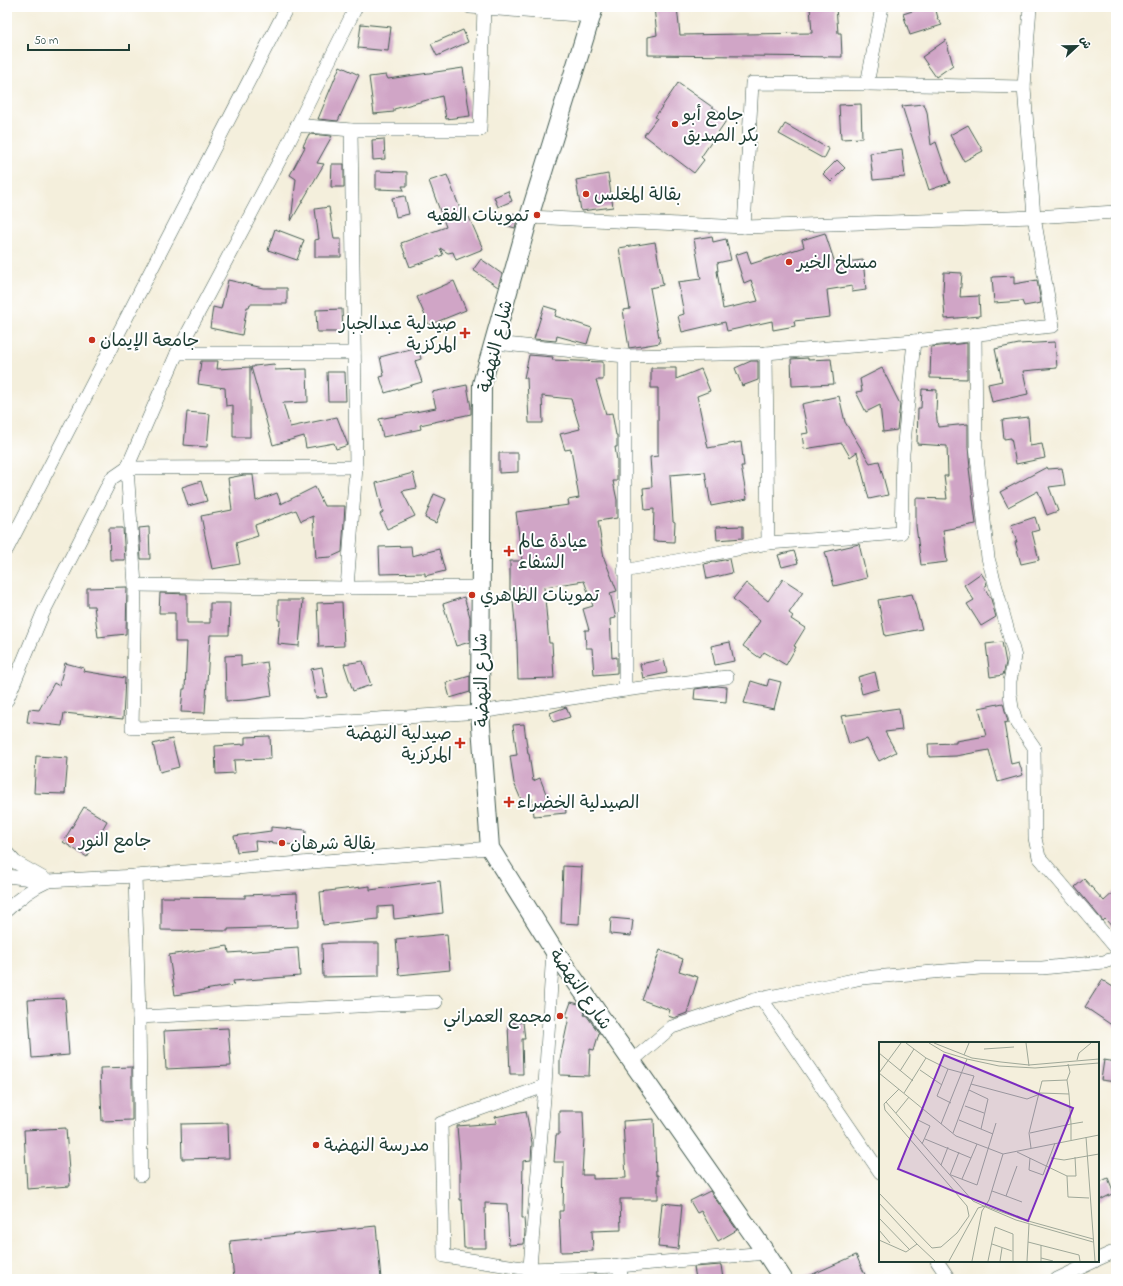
<svg xmlns="http://www.w3.org/2000/svg" width="1123" height="1286" font-family="'Indie Flower','Playpen Sans Arabic',sans-serif">
  <rect width="100%" height="100%" fill="#fff"/>
  <filter id="ink" filterUnits="userSpaceOnUse"><feTurbulence type="fractalNoise" baseFrequency=".025" numOctaves="2"/><feDisplacementMap in="SourceGraphic" scale="8" xChannelSelector="R" yChannelSelector="G"/><feConvolveMatrix kernelMatrix="1 2 1 2 8 2 1 2 1" color-interpolation-filters="sRGB"/></filter>
  <filter id="wash" filterUnits="userSpaceOnUse"><feTurbulence type="fractalNoise" baseFrequency=".012" numOctaves="4" result="noise"/><feDisplacementMap in="SourceGraphic" scale="16" xChannelSelector="R" yChannelSelector="G"/><feGaussianBlur stdDeviation="0.9" result="paint"/><feColorMatrix in="noise" values="0 0 0 0 0 0 0 0 0 0 0 0 0 0 0 0 0 1.4 0 .05"/><feComposite in="paint" operator="in"/></filter>
  <g filter="url(#wash)">
    <rect width="100%" height="100%" fill="#f4efdc"/>
    <g id="blocks">
      <g fill="#d0a5c6">
        <path d="M654,7H677L680,35L812,33L810,7H836L838,33H841L842,57L648,55V37L657,35Z"/>
        <path d="M925,7H935L938,18H937L942,25L910,35L903,14Z"/>
        <path d="M361,24L391,27L388,51L358,48Z"/>
        <path d="M463,30L468,42L437,56L431,44Z"/>
        <path d="M946,40L953,65L936,77L922,57Z"/>
        <path d="M340,66L359,75L338,121L318,119Z"/>
        <path d="M463,68L470,116L446,119L442,96L394,109V112L374,114L369,77L386,75L388,79Z"/>
        <path d="M678,83L728,118L701,157L704,160L694,173L644,135L657,118L655,117Z"/>
        <path d="M861,104L862,138L841,139L839,105Z"/>
        <path d="M924,104L927,112L931,145L936,142L950,183L929,190L902,106Z"/>
        <path d="M785,124L829,149L824,159L779,134Z"/>
        <path d="M968,125L983,151L964,161L950,135Z"/>
        <path d="M309,134L332,136L317,163L324,164L291,221L296,179L290,175L305,147L303,146Z"/>
        <path d="M384,139L385,159L373,160L372,140Z"/>
        <path d="M902,149L905,177L873,180L870,153Z"/>
        <path d="M837,160L845,168L831,182L823,174Z"/>
        <path d="M332,164H344V187H331Z"/>
        <path d="M376,171L407,172V186H402L404,190L376,189Z"/>
        <path d="M608,174L613,207L581,211L576,180Z"/>
        <path d="M447,175L464,219L469,217L483,249L456,260L453,252L448,253L440,248L443,255L410,267L401,243L446,227L429,181Z"/>
        <path d="M508,191L512,201L498,207L494,197Z"/>
        <path d="M405,196L409,214L396,217L392,198Z"/>
        <path d="M329,207L334,239H341V257H315V240L319,239L315,209Z"/>
        <path d="M513,213L518,216L515,228L508,226Z"/>
        <path d="M275,229L304,240L297,260L268,250Z"/>
        <path d="M825,233L835,263L863,260L866,290L852,292V286L827,290L830,317L794,321L795,326L773,330L772,321L727,331L725,322L682,332L678,316L684,314L678,282L701,279L694,239L712,236L713,242L726,239L731,260L717,263L718,271H717L723,309L758,301L751,280L744,283L735,255L747,251L751,264L804,247L802,240Z"/>
        <path d="M655,242L663,285L650,288L660,343L629,348L623,310L630,309L619,248Z"/>
        <path d="M481,259L502,274L498,287L473,270Z"/>
        <path d="M944,272L962,273L960,297L979,296L980,316L945,319L943,291Z"/>
        <path d="M1014,276V284L1037,280L1041,303L1024,306L1022,301L994,303L992,277Z"/>
        <path d="M228,280L263,288H287V304H250L249,307H247L242,335L210,328L213,307L221,309Z"/>
        <path d="M454,281L466,310L429,325L417,297Z"/>
        <path d="M544,306L557,310L555,316L592,328L587,344L557,336L556,341L534,339Z"/>
        <path d="M342,309L343,332H317L316,310Z"/>
        <path d="M1055,342L1057,368L1023,371L1028,394L992,402L988,384L1002,381L995,349L1019,344Z"/>
        <path d="M967,343V379L930,378L931,347Z"/>
        <path d="M418,347L421,359L415,361L422,382L385,393L380,377L384,376L380,357Z"/>
        <path d="M529,355L553,357L552,360L603,362V380H596L606,414L612,413L616,435H617V447H615L617,460V481H613L617,500V518L598,521L604,558L617,591L610,593L616,618L610,619L612,658L617,657V673L594,675L592,648H586L585,630H589L583,609L593,606L584,581L544,587L549,643H552L554,678L518,679L517,644L512,590H510V561H522L516,512L569,505L568,500L579,498L571,449L565,450L560,434L580,429L571,399L542,396L543,423H529L527,378H524Z"/>
        <path d="M808,358V360L831,359L834,384L792,386L791,359Z"/>
        <path d="M201,361H218L217,369L250,367V437H233V405L226,406L225,388L198,384Z"/>
        <path d="M751,361H758V380L742,386L735,368Z"/>
        <path d="M274,364L275,370L307,369L308,402L283,403L290,427L337,417L348,445L336,449L334,443L306,448L304,436L273,445L251,367H254V366Z"/>
        <path d="M651,368H676V379L701,369L710,391L697,396L708,448L741,442L744,466H741L747,499L711,506L705,472L670,475L673,521L675,522L674,542L653,541L654,509L645,510L643,488L652,487L650,457L658,456V388H651Z"/>
        <path d="M882,368L900,404L897,430L883,432L880,405L866,412L856,392L862,391L860,379Z"/>
        <path d="M327,372H345L346,401H328Z"/>
        <path d="M467,385L471,407V414L420,425L421,429L383,437L379,419L436,408L432,392Z"/>
        <path d="M922,389L937,390L936,412L938,427L968,424V447L970,468H969L976,524L943,530L947,562L921,565L916,526V498L947,499L944,476H948L947,446L917,444L918,408H921Z"/>
        <path d="M839,396L845,422L870,463L879,461L888,495L869,499L857,452L850,457L842,443L804,449L802,434L808,433L802,404Z"/>
        <path d="M187,412L210,414L207,447L184,445Z"/>
        <path d="M1028,417L1030,446L1042,444L1045,458L1016,464L1011,438L1004,439L1002,420Z"/>
        <path d="M499,453H518V472L499,473Z"/>
        <path d="M1047,467L1048,469L1062,468L1065,485L1049,487L1058,511L1047,515L1038,491L1008,507L1000,492Z"/>
        <path d="M413,473L417,488L402,491L415,516L387,529L380,514L383,512L376,483Z"/>
        <path d="M244,475H253L256,501L277,493L281,504L315,487L324,506H345L342,552L331,557L316,558L313,516L301,521L296,510L255,525L258,536L236,543L240,564L212,569L201,516L232,510L228,478Z"/>
        <path d="M201,481L207,501L188,506L182,487Z"/>
        <path d="M434,494L446,499L436,523L425,518Z"/>
        <path d="M1035,517L1039,530L1032,532L1039,560L1021,564L1015,542H1017L1011,525Z"/>
        <path d="M743,526V538L717,540L716,527Z"/>
        <path d="M149,527L150,559H141L139,528Z"/>
        <path d="M109,528H123L125,560H110Z"/>
        <path d="M859,544L867,578L834,586L825,552Z"/>
        <path d="M411,546L412,556L439,549L445,571L425,576V573L380,574L379,547Z"/>
        <path d="M794,551L798,563L782,567L778,555Z"/>
        <path d="M729,559L732,573L707,579L704,564Z"/>
        <path d="M981,573L985,579L987,585L984,587L991,599L996,617L981,626L967,604L974,600L964,585Z"/>
        <path d="M783,579L803,592L789,613L793,616L791,619L805,628L794,646L796,647L786,665L764,652L760,658L743,646L760,621L733,599L746,583L768,601Z"/>
        <path d="M127,587L126,634L98,637L94,606H87V588Z"/>
        <path d="M160,593L187,594V623H210V603H230L229,635H210L205,713L181,712L183,689H185L187,642H175V613H159Z"/>
        <path d="M912,594L922,629L885,636L878,600Z"/>
        <path d="M464,597L470,617V642L456,646L443,604Z"/>
        <path d="M278,600H303L299,646L278,644L280,620H278Z"/>
        <path d="M342,602L344,646L319,647L317,603Z"/>
        <path d="M730,642L734,661L715,665L711,646Z"/>
        <path d="M1002,642L1006,663L1003,675L990,677L986,644Z"/>
        <path d="M241,655V666L267,662L272,696L247,700L226,701L225,656Z"/>
        <path d="M664,659L667,673L643,678L640,664Z"/>
        <path d="M363,661L371,685L353,691L344,664Z"/>
        <path d="M65,663L84,668L83,671L125,678L123,719L64,713L62,726L27,722L29,709L39,710L54,683L59,686Z"/>
        <path d="M322,667L327,697L316,698L311,669Z"/>
        <path d="M875,672L879,689L862,694L858,677Z"/>
        <path d="M470,676V692L450,698L446,683Z"/>
        <path d="M769,679L781,682L774,709L744,703L751,681L767,686Z"/>
        <path d="M717,686L727,687L726,702L694,699L695,689Z"/>
        <path d="M1003,703L1008,722L1004,723L1011,764L1019,762L1023,775L998,782L989,750L956,756L929,757L928,744L956,743V741L986,736L979,708Z"/>
        <path d="M566,707L570,717L553,722L550,713Z"/>
        <path d="M899,708L902,730L885,732L896,752L879,761L867,739L849,744L841,716Z"/>
        <path d="M524,724L528,754H529L533,781L540,778L550,804L565,802L566,813L534,816L532,798L522,802L514,783L510,756L517,755L513,725Z"/>
        <path d="M270,736L271,759L234,760L235,773L216,774L215,746L245,744V737Z"/>
        <path d="M172,739L179,767L160,772L153,744Z"/>
        <path d="M36,756L68,758L65,794L34,793Z"/>
        <path d="M84,807L107,821L87,857L63,842Z"/>
        <path d="M271,827L306,830L305,846L255,841L256,850L237,852L234,836L271,831Z"/>
        <path d="M563,866L582,867L579,924L561,923Z"/>
        <path d="M1084,879L1104,901L1116,890V931L1105,919L1103,921L1075,887Z"/>
        <path d="M440,881L443,913L394,919L393,906L378,907V919L323,925L320,892L370,886V890Z"/>
        <path d="M297,893L298,927L228,929V931L161,930V897L245,898V895Z"/>
        <path d="M611,918L633,920L631,936L610,934Z"/>
        <path d="M447,934L450,970L399,975L396,939Z"/>
        <path d="M334,943H379V976L323,977L322,944Z"/>
        <path d="M228,946L229,953L298,948L300,976L233,981L234,985L175,995L169,955Z"/>
        <path d="M660,950L683,959L679,971L698,977L687,1013L674,1018L668,1016L670,1010L642,1000Z"/>
        <path d="M1102,980L1116,989V1028L1085,1007Z"/>
        <path d="M65,998L69,1055L32,1058L28,1000Z"/>
        <path d="M571,1002L579,1004L585,1013L584,1015L587,1016L599,1033L594,1050L590,1049L589,1076L560,1075V1059L569,1017L566,1016Z"/>
        <path d="M523,1022L525,1039H522L523,1074H510L508,1024Z"/>
        <path d="M228,1028L231,1066L166,1069L164,1031Z"/>
        <path d="M1104,1060L1116,1062V1082L1101,1080Z"/>
        <path d="M132,1067V1120L102,1121L100,1068Z"/>
        <path d="M526,1111L532,1143L531,1160L523,1161L522,1218H524L525,1232L524,1244L509,1245L507,1204L485,1203L486,1248H464L462,1200H460V1162L457,1126L497,1123L495,1117Z"/>
        <path d="M559,1111H583L584,1137L582,1175H593V1179L626,1178L623,1121L654,1119L656,1175H658V1199H620L621,1230L592,1231L593,1251L561,1252L559,1211H563L564,1162H554L556,1135H559Z"/>
        <path d="M228,1123L229,1158L182,1159L181,1124Z"/>
        <path d="M66,1128L70,1186L27,1189L24,1130Z"/>
        <path d="M1108,1178L1114,1193L1098,1201V1183Z"/>
        <path d="M710,1191L737,1230L718,1241L701,1211L697,1213L690,1201Z"/>
        <path d="M662,1203L682,1205L678,1249L658,1247Z"/>
        <path d="M376,1226L381,1279H234L230,1241Z"/>
        <path d="M856,1255L867,1279H802Z"/>
        <path d="M721,1265L723,1279H696L694,1267Z"/>
      </g>
    </g>
  </g>
  <g filter="url(#ink)">
    <use href="#blocks" fill-opacity="0" stroke="#3f584d" stroke-width="1"/>
    <g fill="none" stroke-linecap="round" stroke-linejoin="round">
      <g stroke="#3f584d" stroke-width="14">
        <g id="street">
          <path d="M470,7L591,16"/>
          <path d="M867,84L882,7"/>
          <path d="M297,125L351,130H480L484,8"/>
          <path d="M529,217L744,227L1034,217L1116,212"/>
          <path d="M744,227L752,83L867,84L1024,87"/>
          <path d="M975,334L976,447L988,558L1015,657L1010,681V694L1012,708L1016,721L1034,747L1035,838L1039,857L1116,948"/>
          <path d="M494,343L625,356L766,353L914,341L1053,326L1034,217L1024,87L1030,7"/>
          <path d="M177,353L127,468L135,585L132,728L303,724L480,712L625,690L727,677"/>
          <path d="M354,353H177L285,150L356,7"/>
          <path d="M766,353L768,543"/>
          <path d="M625,356V690"/>
          <path d="M7,549L287,7"/>
          <path d="M624,571L768,543L901,533L903,453L914,341"/>
          <path d="M135,585L347,588L480,587"/>
          <path d="M347,588L356,467L351,130"/>
          <path d="M7,700L43,613L111,479L127,468L356,467"/>
          <path d="M7,853L15,862L43,878"/>
          <path d="M7,876L48,881L135,876L490,848"/>
          <path d="M135,876L139,1017"/>
          <path d="M7,910C19,898 32,888 48,881"/>
          <path d="M761,998L880,1172"/>
          <path d="M632,1061L672,1027L754,1000L830,985L862,978L980,968H1042L1104,962L1116,958"/>
          <path d="M545,1086L441,1123L444,1256L529,1269L619,1266L766,1253"/>
          <path d="M141,1175L139,1017L436,1002"/>
          <path d="M1098,1259L1116,1251"/>
          <path d="M937,1261L949,1279"/>
          <path d="M619,1266L622,1279"/>
          <path d="M529,1279L545,1086L553,949"/>
          <path d="M1057,1279L1095,1261"/>
        </g>
      </g>
      <g stroke="#3f584d" stroke-width="20">
        <path id="secondary" d="M594,7L529,217L482,384L480,712L490,848L553,949L766,1253L783,1279"/>
      </g>
      <use href="#street" stroke="#fff" stroke-width="13"/>
      <use href="#secondary" stroke="#fff" stroke-width="18"/>
    </g>
  </g>
  <g fill="#c8321e" stroke="#fff" stroke-width="1.5">
    <circle cx="675" cy="124" r="4"/>
    <circle cx="586" cy="194" r="4"/>
    <circle cx="537" cy="215" r="4"/>
    <circle cx="789" cy="262" r="4"/>
    <path d="M463 327h4v4h4v4h-4v4h-4v-4h-4v-4h4z"/>
    <circle cx="92" cy="340" r="4"/>
    <path d="M507 545h4v4h4v4h-4v4h-4v-4h-4v-4h4z"/>
    <circle cx="472" cy="595" r="4"/>
    <path d="M458 737h4v4h4v4h-4v4h-4v-4h-4v-4h4z"/>
    <path d="M507 796h4v4h4v4h-4v4h-4v-4h-4v-4h4z"/>
    <circle cx="71" cy="840" r="4"/>
    <circle cx="282" cy="843" r="4"/>
    <circle cx="560" cy="1016" r="4"/>
    <circle cx="316" cy="1145" r="4"/>
  </g>
  <g text-anchor="middle" stroke-width="4" stroke-linejoin="round" paint-order="stroke">
    <g font-size="18" fill="#1f3d34" stroke="#fff" text-anchor="start">
      <text x="683" y="120">جامع أبو<tspan x="683" dy="21">بكر الصديق</tspan></text>
      <text x="594" y="200">بقالة المغلس</text>
      <text x="529" y="221" text-anchor="end">تموينات الفقيه</text>
      <text x="797" y="268">مسلخ الخير</text>
      <text x="457" y="329" text-anchor="end">صيدلية عبدالجبار<tspan x="457" dy="21">المركزية</tspan></text>
      <text x="100" y="346">جامعة الإيمان</text>
      <text x="518" y="547">عيادة عالم<tspan x="518" dy="21">الشفاء</tspan></text>
      <text x="480" y="601">تموينات الظاهري</text>
      <text x="452" y="739" text-anchor="end">صيدلية النهضة<tspan x="452" dy="21">المركزية</tspan></text>
      <text x="517" y="808">الصيدلية الخضراء</text>
      <text x="79" y="846">جامع النور</text>
      <text x="290" y="849">بقالة شرهان</text>
      <text x="552" y="1022" text-anchor="end">مجمع العمراني</text>
      <text x="324" y="1151">مدرسة النهضة</text>
    </g>
    <g font-size="18" fill="#1f3d34" stroke="#fff">
      <text transform="translate(495 346) rotate(-76)" y="6">شارع النهضة</text>
      <text transform="translate(481 680) rotate(-91)" y="6">شارع النهضة</text>
      <text transform="translate(581 989) rotate(55)" y="6">شارع النهضة</text>
    </g>
  </g>
  <g transform="translate(879 1042)">
    <rect width="220" height="220" fill="#f4efdc"/>
    <path fill="none" stroke="#9fa899" stroke-width="1" d="M27,1L47,16L69,27L95,34L74,91M50,1L65,10L88,17L120,24L156,26L220,21M55,1L93,16L122,20L150,23L220,17M147,1L150,24M105,7L135,5M0,11L34,39M85,13L90,1M198,18L200,11L212,1M69,27L58,54L72,61M41,28L63,43M21,29L35,7M0,31L77,94L124,112L220,93M0,31L22,1M188,38L190,52M92,42L148,57L161,52M90,48L109,57L102,87M25,51L47,16M7,60L62,123L69,105M86,64L105,71M17,71L30,55M39,78L51,84L43,102M80,78L114,92M62,82L88,17M33,90L44,68M151,91L192,82L190,52L161,51M207,95L216,219M46,97L92,116M192,98V82L204,80M152,106L150,91L163,39L188,38L191,30L189,22M138,110L188,134H197L196,115M151,116L150,128L164,133L176,101M172,116L185,118L220,112M62,123L94,159L111,167L137,178L214,200M138,124L127,154L143,160M71,133L80,110M72,133L98,143L117,81M188,134L189,155L210,156M83,137L98,102M113,149L127,154M0,151L53,206L62,205L78,191L90,174L88,164L6,68L5,62L20,47M0,161L38,202M0,176L30,207M0,188L11,201M0,198L27,210L38,202L56,219M149,200L200,213L201,219M113,202L133,209M162,203V219M162,216L174,219M70,219L99,166L106,164L142,177L214,197M93,219L103,169L110,158L124,112M109,219L116,185L134,192V219M121,219L123,206M148,219L150,182"/>
    <path fill="#7b2cbf" fill-opacity="0.15" stroke="#7b2cbf" stroke-width="2" d="M65,13L194,66L149,179L19,127Z"/>
    <rect width="220" height="220" fill="none" stroke="#1f3d34" stroke-width="2"/>
  </g>
  <rect width="1123" height="1286" fill="none" stroke="#fff" stroke-width="24"/>
  <g transform="translate(1077 46) rotate(68)" stroke="#ffffff" stroke-width="3" paint-order="stroke">
  <path d="M0-3L7 15L0 10L-7 15Z" fill="#1f3d34"/>
  <text y="-6" font-size="11" font-weight="bold" text-anchor="middle" fill="#1f3d34">ش</text>
  </g>
  <path d="M28 44v6h101v-6" fill="none" stroke="#1f3d34" stroke-width="2"/>
  <text x="34" y="44" font-size="12" fill="#1f3d34" stroke="#ffffff" stroke-width="3" paint-order="stroke">50 m</text>
</svg>
